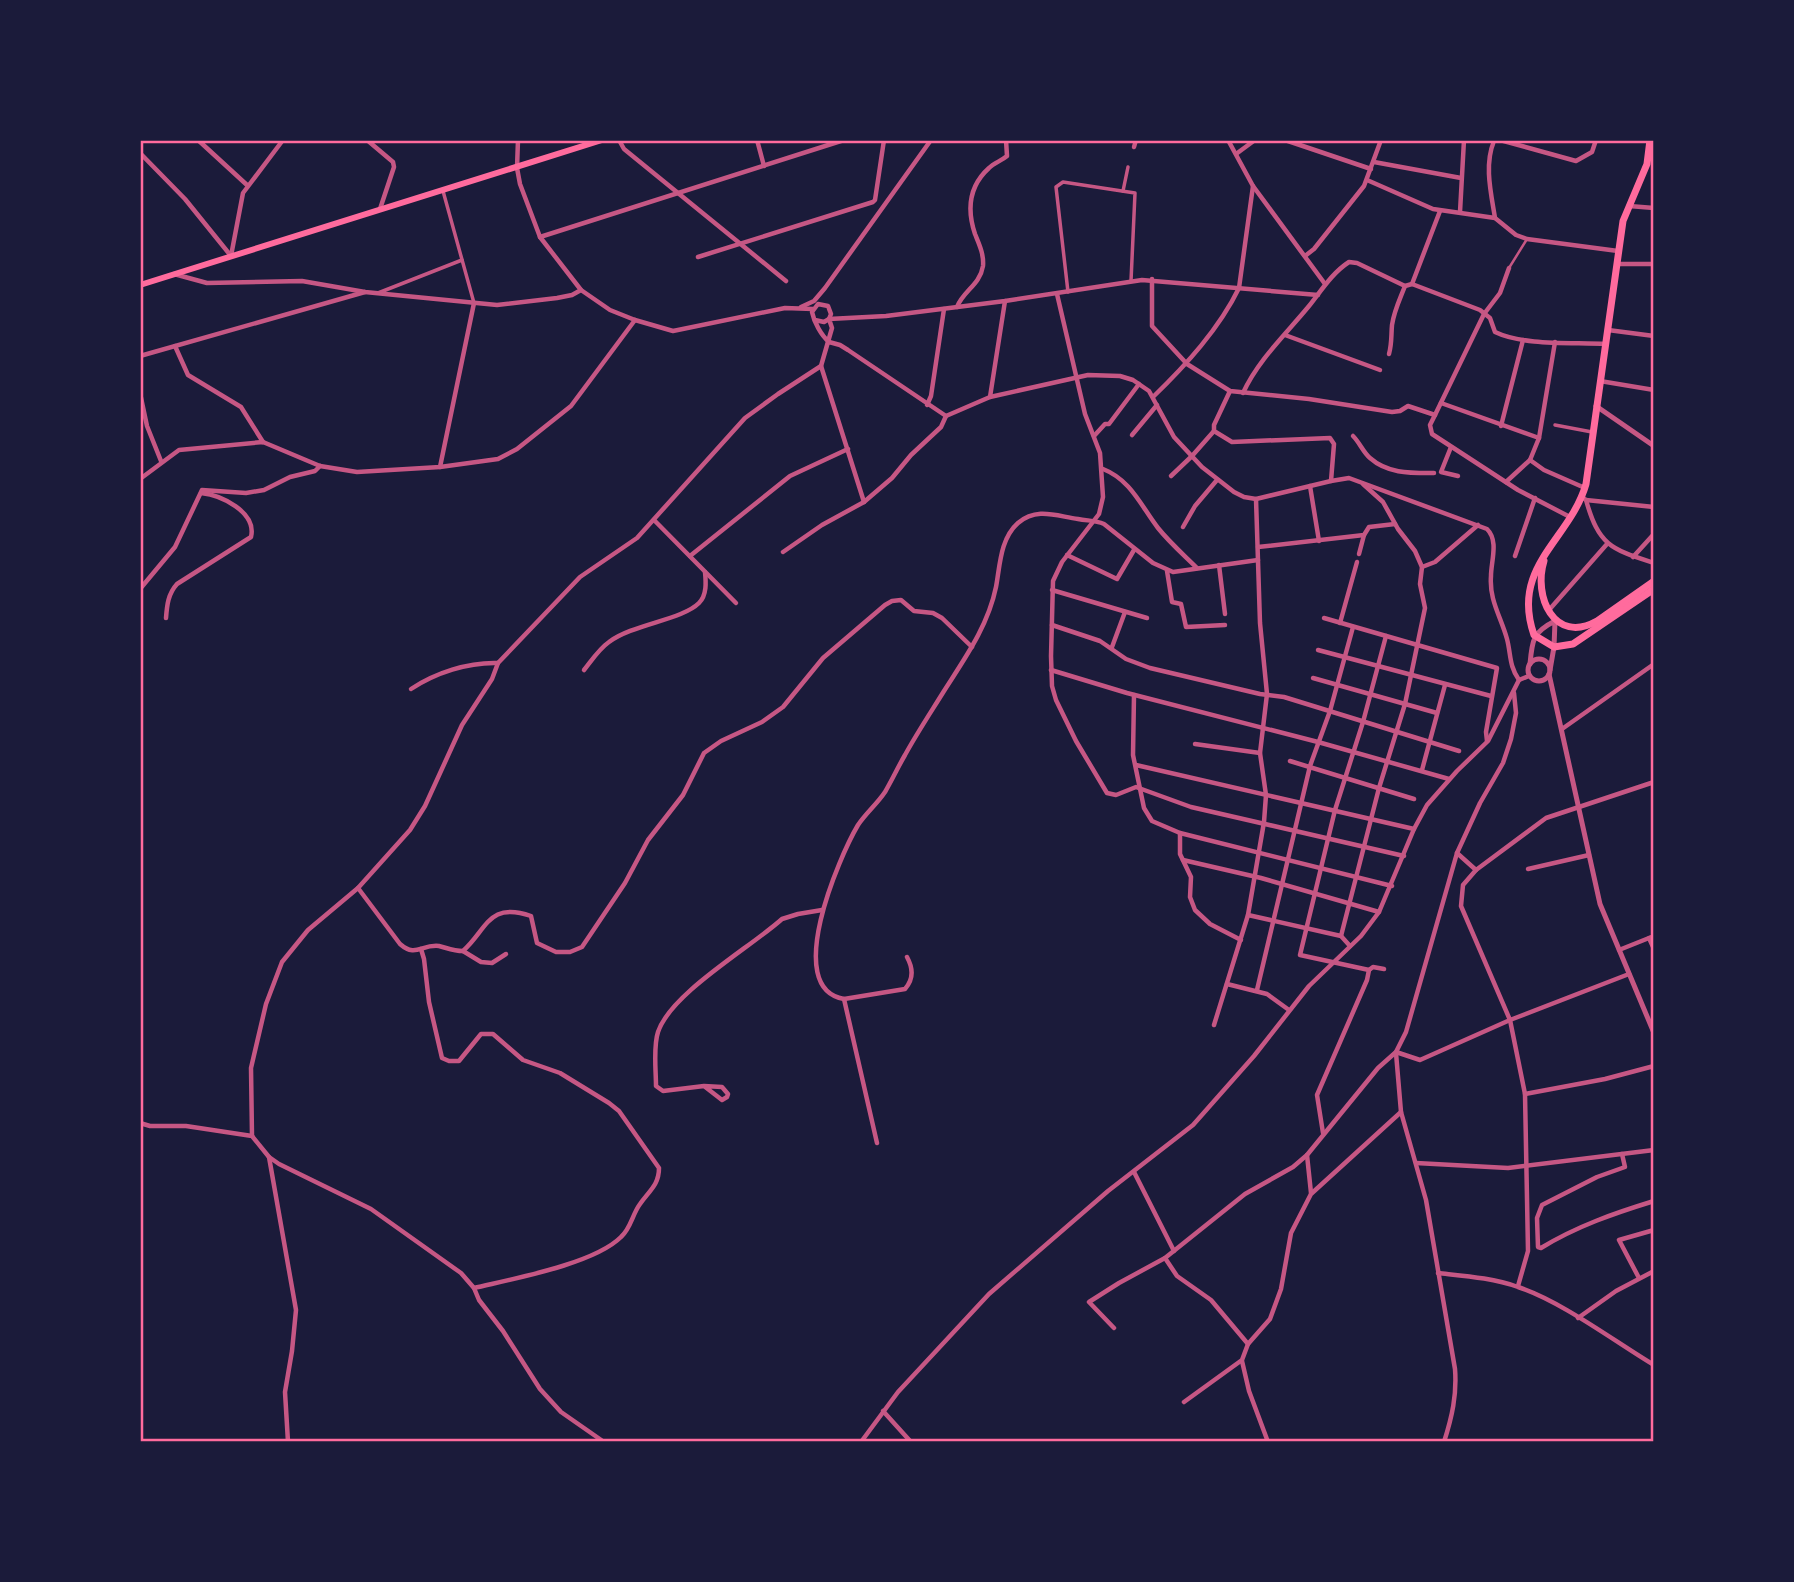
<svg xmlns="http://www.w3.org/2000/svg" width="1794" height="1582" font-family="'Noto Sans',sans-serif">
  <rect width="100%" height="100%" fill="#1b1b3a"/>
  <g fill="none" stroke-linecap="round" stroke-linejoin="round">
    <path stroke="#c65784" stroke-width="2.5" d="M1509,268L1527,239"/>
    <g stroke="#c65784" stroke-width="3.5">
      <path d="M443,191L474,303"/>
      <path d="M1123,191L1128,167"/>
      <path d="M1068,292L1056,187L1063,182L1135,193L1131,281"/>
      <path d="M378,293L462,260"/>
      <path d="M1555,425L1592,432"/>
    </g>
    <g stroke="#c65784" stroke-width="4.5">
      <path d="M198,140L247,185"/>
      <path d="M367,140L393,162L394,167L380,209"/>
      <path d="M518,140L517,168L520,184L540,237L581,290L610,310L635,320L673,331L785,308L813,309"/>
      <path d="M619,140L624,149L786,281"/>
      <path d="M757,140L764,166"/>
      <path d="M1228,140L1253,186L1325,284"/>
      <path d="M1285,140L1371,169"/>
      <path d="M1500,140L1576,161L1592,152L1596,140"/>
      <path d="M1134,147L1136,140"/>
      <path d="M140,153L185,199L231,256"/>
      <path d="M1236,154L1255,140"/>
      <path d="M1374,162L1461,178"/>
      <path d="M1367,180L1433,209L1495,218L1516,235L1527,239L1618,251"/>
      <path d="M1629,206L1654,208"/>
      <path d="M1460,212L1464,140"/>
      <path d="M1495,218C1491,193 1484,165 1494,141L1499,140"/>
      <path d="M540,237L844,140"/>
      <path d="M231,256L243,193L283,140"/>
      <path d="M1305,256L1314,249L1364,186L1381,140"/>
      <path d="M698,257L873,202L875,200L884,140"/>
      <path d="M1618,264H1654"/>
      <path d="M1509,268L1500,293L1484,314L1435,415L1430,425L1432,434L1518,490L1570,517"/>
      <path d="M174,274L207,283L302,281L365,292L497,305L557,298L572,295L581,290"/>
      <path d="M1152,279V326L1187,364L1230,391L1309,399L1392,412L1400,411L1408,406L1435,415"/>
      <path d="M1412,284L1440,211"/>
      <path d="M1057,294L1085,414L1100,453L1103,497L1099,514L1062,562L1053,581L1051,656L1052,686L1056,700L1076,741L1107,793L1116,795L1136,787L1191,807L1404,856"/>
      <path d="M801,307L814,301L825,288L931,140"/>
      <path d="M957,307C963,291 980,285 983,266C984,254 979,244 975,234C967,210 969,186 989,168C994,163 1001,161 1007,156L1006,140"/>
      <path d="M815,320L824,322L829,319L831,314L828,306L818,304L812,312C814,322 821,335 829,342"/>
      <path d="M1608,330L1654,336"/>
      <path d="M1285,335L1380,370"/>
      <path d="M829,342L840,345L848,350L946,416"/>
      <path d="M175,346L188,375L241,407L263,442"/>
      <path d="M1389,354C1392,343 1391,336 1392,325C1394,311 1400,299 1405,286"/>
      <path d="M140,356L365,292"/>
      <path d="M1600,381L1654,390"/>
      <path d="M1230,391L1214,425V431L1232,442L1330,438L1334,444L1331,481"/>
      <path d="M140,393L147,426L161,461"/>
      <path d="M1243,393C1258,360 1286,334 1309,306C1321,291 1332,273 1349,262L1357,263L1405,286L1412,284L1480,310L1490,318L1495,332C1524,346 1574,342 1606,344"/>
      <path d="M990,397L1005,301"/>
      <path d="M1153,397C1186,365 1219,329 1239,288L1253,186"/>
      <path d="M1441,403L1539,438"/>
      <path d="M927,405L931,396L944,309"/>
      <path d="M1501,426L1523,340"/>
      <path d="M1132,435L1157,405"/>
      <path d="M1094,436L1105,424H1109L1139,384"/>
      <path d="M1353,436C1360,443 1363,452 1370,458C1388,474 1411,473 1434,473"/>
      <path d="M1451,447L1441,472L1458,476"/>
      <path d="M1530,460L1544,470L1585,488"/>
      <path d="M440,467L474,303"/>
      <path d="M1103,469C1131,480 1141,506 1158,528C1170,543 1184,555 1197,568"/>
      <path d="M1171,476L1192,456L1214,431"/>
      <path d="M140,479L179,450L263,442L320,466L357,472L440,467L498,459L517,449L571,406L635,320"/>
      <path d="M1506,482L1530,460L1539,438L1555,342"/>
      <path d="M1310,486L1319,541"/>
      <path d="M1582,497L1586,500C1599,546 1611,549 1654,563"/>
      <path d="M1586,500L1654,507"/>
      <path d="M864,502L821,366L832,328L829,319L886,316L1005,301L1142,280L1318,295"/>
      <path d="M654,520L736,603"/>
      <path d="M1183,527L1195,506L1217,480"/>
      <path d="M1258,547L1364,535L1369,527L1395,524"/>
      <path d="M783,552L822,525L864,502L892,478L911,455L941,427L946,416L990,397L1088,375L1120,376L1133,380L1149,391L1174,437L1202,467L1234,492L1244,497L1256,499L1331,481L1349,478L1487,529C1499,541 1491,561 1491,576C1489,600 1501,617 1507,639C1511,654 1509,666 1519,680"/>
      <path d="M1359,554L1364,535"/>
      <path d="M1067,555L1117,579L1134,550"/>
      <path d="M690,556L790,476L848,449"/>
      <path d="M1515,556L1535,498"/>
      <path d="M1633,557L1653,535"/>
      <path d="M1219,565L1225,614"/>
      <path d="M1422,567L1435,562L1478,525"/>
      <path d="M1167,571L1172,602L1181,604L1186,627L1225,625"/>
      <path d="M140,589L175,547L202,490L246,493L264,490L290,477L315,471L320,466"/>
      <path d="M1052,590L1147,618"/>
      <path d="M1549,610L1607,544"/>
      <path d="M166,618C167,605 168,594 177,584L251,537C257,512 221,495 201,493"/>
      <path d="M1324,618L1497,668L1486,732L1487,741"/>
      <path d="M1340,623L1357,562"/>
      <path d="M1052,625L1100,641L1126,659L1150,668L1260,694L1284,697L1459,751"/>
      <path d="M1112,647L1125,612"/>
      <path d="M1318,650L1491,696"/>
      <path d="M584,670C592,660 599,649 609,642C633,624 682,620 699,603C707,595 706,582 705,572"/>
      <path d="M1051,670L1127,693L1318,742L1449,779"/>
      <path d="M1313,678L1437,713"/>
      <path d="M411,689C435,673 468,662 498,663"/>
      <path d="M1134,695L1133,755L1144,808L1152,821L1180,833L1392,886"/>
      <path d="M1562,729L1654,664"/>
      <path d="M1195,744L1260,753"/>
      <path d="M1290,761L1414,799"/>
      <path d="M1136,765L1414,829"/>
      <path d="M1422,770L1445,685"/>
      <path d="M1180,833V854L1191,877L1190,897L1195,910L1210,924L1241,940"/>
      <path d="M1457,853L1476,870L1546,818L1654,782"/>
      <path d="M1183,860L1261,878L1379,912"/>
      <path d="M1528,869L1589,855"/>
      <path d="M1476,870L1463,885L1461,906L1510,1020L1525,1094L1528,1251L1518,1286"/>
      <path d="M358,888L400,944C416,958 421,944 439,946C447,948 454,951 463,951C487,930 488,901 531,916L537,943L556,952H570L582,947L625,883L648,840L683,795L704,753L721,741L762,722L783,707L823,658L885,605L892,601L901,600L914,611L933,613L942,618L972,647"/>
      <path d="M1248,915L1341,936L1350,946"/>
      <path d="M1341,936L1379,788L1405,704L1425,608L1420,584L1422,567L1415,551L1398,529L1383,502L1363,484"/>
      <path d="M1649,938L1654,949"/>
      <path d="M421,949L424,959L429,1002L442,1058L449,1061H459L481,1034H493L523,1060L560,1073L609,1103L619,1111L659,1168C659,1185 649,1191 640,1204C632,1215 631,1228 621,1237C594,1264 512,1279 474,1288"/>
      <path d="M1619,950L1654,936"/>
      <path d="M463,951L481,962L492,963L506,954"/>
      <path d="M907,957C913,968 914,979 905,989L844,999C782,989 839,857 858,825C866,813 877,804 885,792C892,780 898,767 905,755C917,733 931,712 944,691C965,658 988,626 996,587C1000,566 1000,539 1018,523C1037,507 1056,516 1078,519C1088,521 1095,520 1104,524L1153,563L1173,572L1258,560"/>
      <path d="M1384,969L1373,967L1369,970L1300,955L1335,810L1363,722L1386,636"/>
      <path d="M1227,984L1267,994L1289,1010"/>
      <path d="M1257,990L1310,766L1330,711L1353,627"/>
      <path d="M844,999L877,1143"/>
      <path d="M1214,1025L1248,915L1264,822L1266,795L1260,753L1267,694L1260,623L1256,499"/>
      <path d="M1396,1052L1420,1060L1510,1020L1629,974"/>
      <path d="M1396,1053L1401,1112L1426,1200L1455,1369C1457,1395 1452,1417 1444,1442"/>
      <path d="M704,1086L722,1087L728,1094L727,1097L722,1100L704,1086L663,1091L656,1086C656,1070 653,1047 658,1032C671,993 751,947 782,919L798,914L822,910"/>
      <path d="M1525,1094L1605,1079L1654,1066"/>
      <path d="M140,1123L150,1126H186L252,1136L269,1157L279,1164L371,1209L461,1273L474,1288L479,1300L503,1331L540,1389L561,1412L604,1442"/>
      <path d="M1323,1133L1317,1095L1367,980L1369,970"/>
      <path d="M252,1136L251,1068L266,1004L282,962L308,930L358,888L410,830L425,806L462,725L492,679L498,663L580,577L637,538L745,418L778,394L821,366"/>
      <path d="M1622,1154L1625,1167L1597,1177L1542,1205L1537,1218L1538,1247L1541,1248C1577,1226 1615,1213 1654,1201"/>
      <path d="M1307,1155L1311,1193"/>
      <path d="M269,1157L296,1310L292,1351L285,1392L288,1442"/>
      <path d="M1416,1163L1508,1168L1654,1150"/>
      <path d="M1134,1172L1174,1251"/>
      <path d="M1165,1258L1177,1276L1211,1300L1248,1344"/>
      <path d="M1438,1273C1465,1276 1493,1278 1518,1287C1561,1301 1614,1341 1654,1365"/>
      <path d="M1639,1278L1619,1240L1654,1230"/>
      <path d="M1578,1318L1616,1291L1654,1271"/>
      <path d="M1114,1328L1089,1302L1119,1283L1165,1258L1245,1194L1293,1167L1307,1155L1378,1068L1396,1052L1406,1032L1457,853L1480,803L1503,763L1511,739L1516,713L1514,693"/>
      <path d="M1242,1361L1249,1391L1268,1442"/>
      <path d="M1184,1402L1242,1360L1248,1344L1270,1319L1281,1289L1291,1233L1311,1194L1401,1112"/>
      <path d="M883,1411L911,1442"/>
      <path d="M861,1442L898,1392L989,1294L1108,1191L1193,1125L1254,1056L1309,986L1361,936L1379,912L1414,829L1427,805L1457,771L1488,741L1519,680L1529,676"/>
    </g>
    <g stroke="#c65784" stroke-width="5">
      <path d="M1596,406L1654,446"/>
      <circle cx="1539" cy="670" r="11"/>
      <path d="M1530,664C1532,640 1533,632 1555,621L1554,647L1550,670"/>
      <path d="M1549,674L1600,904L1654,1033"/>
    </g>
    <path stroke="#ff6b9d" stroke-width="6" d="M140,285L602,140"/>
    <g stroke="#ff6b9d" stroke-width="7">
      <path d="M1650,140L1647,164L1623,221L1586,484C1570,540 1510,566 1534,635L1554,647L1573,644L1654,589"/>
      <path d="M1544,561C1533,596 1554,645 1597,621L1654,581"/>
    </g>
  </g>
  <rect width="1794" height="1582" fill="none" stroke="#1b1b3a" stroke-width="284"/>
  <rect x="142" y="142" width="1510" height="1298" fill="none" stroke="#ff6b9d" stroke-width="2.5"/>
</svg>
